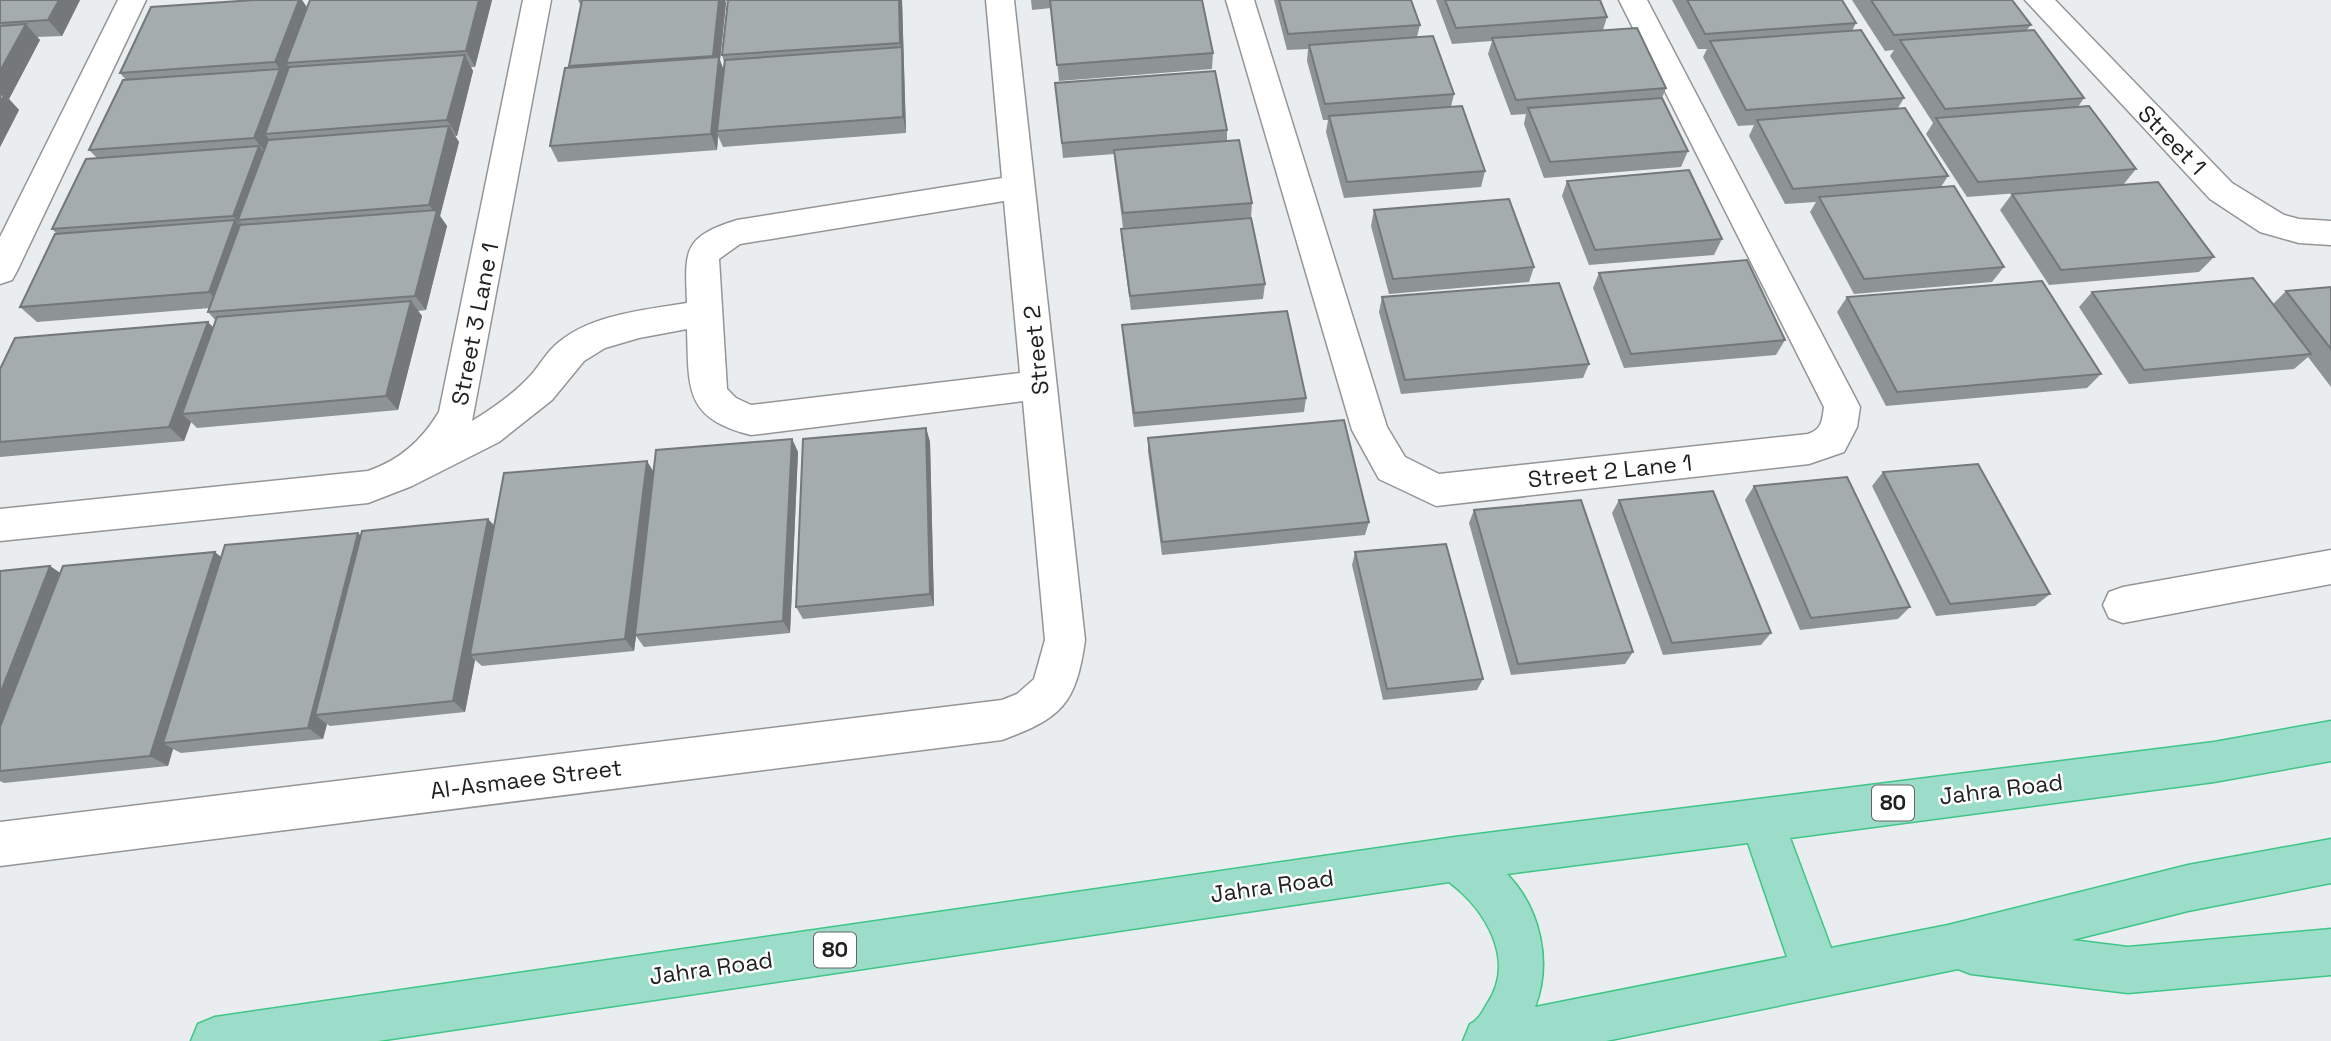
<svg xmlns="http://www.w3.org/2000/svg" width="2331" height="1041" font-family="'Space Grotesk',sans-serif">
  <rect width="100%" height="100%" fill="#e9edf0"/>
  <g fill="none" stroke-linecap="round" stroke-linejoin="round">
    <g stroke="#959595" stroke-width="3">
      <g id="minor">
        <path d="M118,0H146L17,271L12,280L0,284V237Z"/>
        <path d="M523,0H551L472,421C493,408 515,393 531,375C541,364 547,351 559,342C593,314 645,310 687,303C685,251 682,237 737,220L1002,178L986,0H1014L1085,640C1076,704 1062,718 1002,740L0,866V822L1002,700L1017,694L1034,679L1045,640L1023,401L751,435C684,418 689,389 687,329L639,338L605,348L584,361L552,400L499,442L412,486L368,503L0,541V509L368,471C400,460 421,441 439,412ZM1004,201L1020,373L751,405L736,398L727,389L719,259L740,244Z"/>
        <path d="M1226,0H1254L1387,427L1405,457L1439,474L1808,434C1822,429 1822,421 1824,407L1619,0H1647L1860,407L1857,427L1844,452L1809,464L1436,506L1379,479L1352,430Z"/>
        <path d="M2025,0H2055L2232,183L2284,215L2299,219L2331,221V245L2299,243L2260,232L2210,199Z"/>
        <path d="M2331,550V584L2123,623L2109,618L2103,605L2109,592L2123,587Z"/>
      </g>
    </g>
    <g stroke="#3ec686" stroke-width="3">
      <path id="highway" d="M2331,721V761L2214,782L1790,838L1831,948L1948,925L2188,865L2331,839V883L2188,911L2072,940L2128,947L2331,929V975L2128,993L1971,974L1958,969L1606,1041H1463L1470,1024C1479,1020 1482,1012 1487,1004C1517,960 1485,909 1449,882L378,1041H191L198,1024L215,1017L1455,837L2214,742ZM1748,843L1787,957L1535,1007C1552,963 1541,909 1507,874Z"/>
    </g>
    <use href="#minor" fill="#fff" fill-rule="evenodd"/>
    <use href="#highway" fill="#9bddc8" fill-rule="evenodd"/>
  </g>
  <g fill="#8e9496" fill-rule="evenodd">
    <path d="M0,0H80L62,36L37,37L40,40L9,99L19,110L0,147Z"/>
    <path d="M302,0L307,7L492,0L475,67H471L473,71L457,136H455L459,142L440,216L447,226L426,310L418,311L422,316L398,410L197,428L191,422L184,441L0,457V369L213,328L216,321L208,312L210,308L37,322L20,307L57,234L52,229L97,158L89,150L126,80L120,73Z"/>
    <path d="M578,0H902L906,133L723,147L718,136L717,150L558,162L550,146L570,68L569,66L581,6ZM725,1H728L722,55L724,62L723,70L720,60L726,3Z"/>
    <path d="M1031,0H1202L1213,53L1212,69L1059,81L1051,8L1032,10Z"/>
    <path d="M1274,0H1411L1420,25L1417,37L1454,94L1451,107L1485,171L1481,187L1344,198L1326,132L1328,120H1323L1307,61L1308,49L1287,50Z"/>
    <path d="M1436,0H1600L1607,17L1603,30L1666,88L1662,98L1688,151L1681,167L1544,178L1524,124L1526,114L1511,115L1488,54L1492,41L1452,44Z"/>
    <path d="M1672,0H1842L1856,23L1852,31L1904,98L1898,108L1948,176L1941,187L2004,267L1992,282L1854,294L1810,212L1816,202L1785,204L1749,136L1754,125L1738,126L1703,57L1707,49H1698Z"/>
    <path d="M1852,0H2012L2031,25L2026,31L2084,98L2078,107L2136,169L2123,185L1967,197L1926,134L1933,123L1890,56L1894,50L1885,51Z"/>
    <path d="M1055,83L1227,130V141L1252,203L1251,218L1123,228L1115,166L1114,154L1063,158Z"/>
    <path d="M1567,181L1722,239L1714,255L1589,265L1562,196Z"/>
    <path d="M2012,194L2214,257L2199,272L2049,285L2000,210Z"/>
    <path d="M1374,210L1534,267L1529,282L1389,294L1371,226Z"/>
    <path d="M1121,229L1265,284L1263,299L1131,310L1122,244Z"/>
    <path d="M1599,273L1785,340L1776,355L1624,368L1593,288Z"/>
    <path d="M2331,287V387L2308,357L2294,369L2129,384L2079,307L2092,292L2273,304L2286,291Z"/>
    <path d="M1382,297L1589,364L1583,378L1401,394L1379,312Z"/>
    <path d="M1847,297L2101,374L2087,388L1886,406L1837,312Z"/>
    <path d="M1122,325L1306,398L1304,412L1134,427L1123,340Z"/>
    <path d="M926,428L930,442L934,606L803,619L796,607Z"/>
    <path d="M1148,438L1369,522L1365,535L1162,555L1148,451Z"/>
    <path d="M792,439L798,452L790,633L644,647L636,636L634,651L482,666L475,660L465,712L330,726L327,724L323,739L181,753L173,749L168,766L4,783L0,781V771L50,566L60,573L222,557L358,533L361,536L488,519L494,525L654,473Z"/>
    <path d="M1883,472L2050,594L2035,606L1936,616L1872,486Z"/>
    <path d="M1754,486L1910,607L1898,619L1800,630L1745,500Z"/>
    <path d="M1619,500L1771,633L1761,645L1663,655L1612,513Z"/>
    <path d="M1474,510L1633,652L1625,664L1511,675L1469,523Z"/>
    <path d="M1355,552L1483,679L1477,690L1383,700L1352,565Z"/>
  </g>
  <g fill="#74787a">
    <path d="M59,0H80L62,36L48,20Z"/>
    <path d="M299,0H302L310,13L286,63L290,68L265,134L271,142L266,153L254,138L280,70L275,62Z"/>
    <path d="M479,0H492L475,67L466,51Z"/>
    <path d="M719,0H725L726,3L720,60L725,73L717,131L718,136L717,150L711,134L718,69L713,56Z"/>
    <path d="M899,0H902L906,133L903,117L902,51L900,43Z"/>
    <path d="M26,24L40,40L9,99L19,110L0,147V71Z"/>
    <path d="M465,55L473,71L457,136L447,120Z"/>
    <path d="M449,126L459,142L440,216L447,226L426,310L415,296L436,215L429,205Z"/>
    <path d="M259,146L271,161L238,220L246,229V231L233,216Z"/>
    <path d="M235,220L248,235L223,307L209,292Z"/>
    <path d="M411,301L422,316L398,410L386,396Z"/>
    <path d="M208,322L222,336L182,414L191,422L184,441L169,427Z"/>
    <path d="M926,428L930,442L934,606L930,594Z"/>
    <path d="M792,439L798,452L790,633L783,621Z"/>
    <path d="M647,461L655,474L635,635L636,636L634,651L625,639Z"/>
    <path d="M488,519L499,532L470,655L475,660L465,712L453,701Z"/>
    <path d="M358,533L371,546L315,715L327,724L323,739L308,728Z"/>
    <path d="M215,552L230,564L163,743L173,749L168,766L150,756Z"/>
    <path d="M50,566L69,579L0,758V694Z"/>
  </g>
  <g fill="#a5acae" stroke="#74787a" stroke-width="2">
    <path d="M0,0H59L48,20L0,23Z"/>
    <path d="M254,0H299L275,62L120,73L151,7Z"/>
    <path d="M310,0H479L466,51L286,63Z"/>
    <path d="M582,0H719L713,56L569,66Z"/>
    <path d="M728,0H899L900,43L722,55Z"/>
    <path d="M1050,0H1202L1213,53L1057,65Z"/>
    <path d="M1279,0H1411L1420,25L1288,34Z"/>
    <path d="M1445,0H1600L1607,17L1456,28Z"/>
    <path d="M1687,0H1842L1856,23L1705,34Z"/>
    <path d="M1871,0H2012L2031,25L1894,35Z"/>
    <path d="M26,24L0,71V26Z"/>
    <path d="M1637,28L1666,88L1516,100L1492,38Z"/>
    <path d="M1861,30L1904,98L1746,110L1710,41Z"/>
    <path d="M2034,30L2084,98L1945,109L1900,40Z"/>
    <path d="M1433,36L1454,94L1325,104L1309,45Z"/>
    <path d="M902,47L903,117L717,131L725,60Z"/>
    <path d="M465,55L447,120L265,134L289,67Z"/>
    <path d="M719,57L711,134L550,146L565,68Z"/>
    <path d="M280,69L254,138L89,150L123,80Z"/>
    <path d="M1215,71L1227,130L1062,143L1055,83Z"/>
    <path d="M5,94L0,103V95Z"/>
    <path d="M1662,98L1688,151L1550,162L1528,108Z"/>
    <path d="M1462,106L1485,171L1347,182L1329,116Z"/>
    <path d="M2089,106L2136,169L1978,182L1936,118Z"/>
    <path d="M1905,108L1948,176L1793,189L1757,120Z"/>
    <path d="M449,126L429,205L238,220L268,140Z"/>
    <path d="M1239,140L1252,203L1123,213L1114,150Z"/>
    <path d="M259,146L233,216L52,229L86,159Z"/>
    <path d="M1689,170L1722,239L1595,250L1567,181Z"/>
    <path d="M2158,182L2214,257L2061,270L2012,194Z"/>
    <path d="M1954,186L2004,267L1864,279L1819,197Z"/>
    <path d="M1509,199L1534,267L1393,279L1374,210Z"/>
    <path d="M437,210L415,296L208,312L240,225Z"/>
    <path d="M1251,218L1265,284L1130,296L1121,229Z"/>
    <path d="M235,220L209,292L20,307L55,234Z"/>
    <path d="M1747,260L1785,340L1631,354L1599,273Z"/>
    <path d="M2253,278L2311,354L2144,370L2092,292Z"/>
    <path d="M2042,281L2101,374L1897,392L1847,297Z"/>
    <path d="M1559,283L1589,364L1405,380L1382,297Z"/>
    <path d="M2331,287V349L2286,291Z"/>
    <path d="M411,301L386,396L182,414L217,317Z"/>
    <path d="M1287,311L1306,398L1134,413L1122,325Z"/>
    <path d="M208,322L169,427L0,442V369L15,338Z"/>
    <path d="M1344,420L1369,522L1162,542L1148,438Z"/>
    <path d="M926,428L930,594L796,607L803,439Z"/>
    <path d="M792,439L783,621L635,635L656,450Z"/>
    <path d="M647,461L625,639L470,655L504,473Z"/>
    <path d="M1978,464L2050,594L1950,604L1883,472Z"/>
    <path d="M1847,477L1910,607L1811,618L1754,486Z"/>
    <path d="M1713,491L1771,633L1672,643L1619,500Z"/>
    <path d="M1581,500L1633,652L1518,664L1474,510Z"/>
    <path d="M488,519L453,701L315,715L362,531Z"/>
    <path d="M358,533L308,728L163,743L225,545Z"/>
    <path d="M1446,544L1483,679L1387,689L1355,552Z"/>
    <path d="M215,552L150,756L0,771V727L63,566Z"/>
    <path d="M50,566L0,694V571Z"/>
  </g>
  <g text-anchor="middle" stroke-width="5" stroke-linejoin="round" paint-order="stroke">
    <g fill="#fff" stroke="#646464" stroke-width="2">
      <rect x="1872" y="785.5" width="42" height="35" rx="5"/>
      <rect x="814" y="932.5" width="42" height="35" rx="5"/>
    </g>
    <g font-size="21" font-weight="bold" fill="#212121">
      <text x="1893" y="810">80</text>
      <text x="835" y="957">80</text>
    </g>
    <g font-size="23" fill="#212121" stroke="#fff">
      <text transform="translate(2172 140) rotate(46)" y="8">Street 1</text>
      <text transform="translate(475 324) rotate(-79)" y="8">Street 3 Lane 1</text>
      <text transform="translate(1036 350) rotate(-96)" y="8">Street 2</text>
      <text transform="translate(1610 471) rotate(-6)" y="8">Street 2 Lane 1</text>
      <text transform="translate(526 779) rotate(-7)" y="8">Al-Asmaee Street</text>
      <text transform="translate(2001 789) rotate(-7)" y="8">Jahra Road</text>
      <text transform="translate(1272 886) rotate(-8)" y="8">Jahra Road</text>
      <text transform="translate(711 968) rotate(-8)" y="8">Jahra Road</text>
    </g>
  </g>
</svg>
